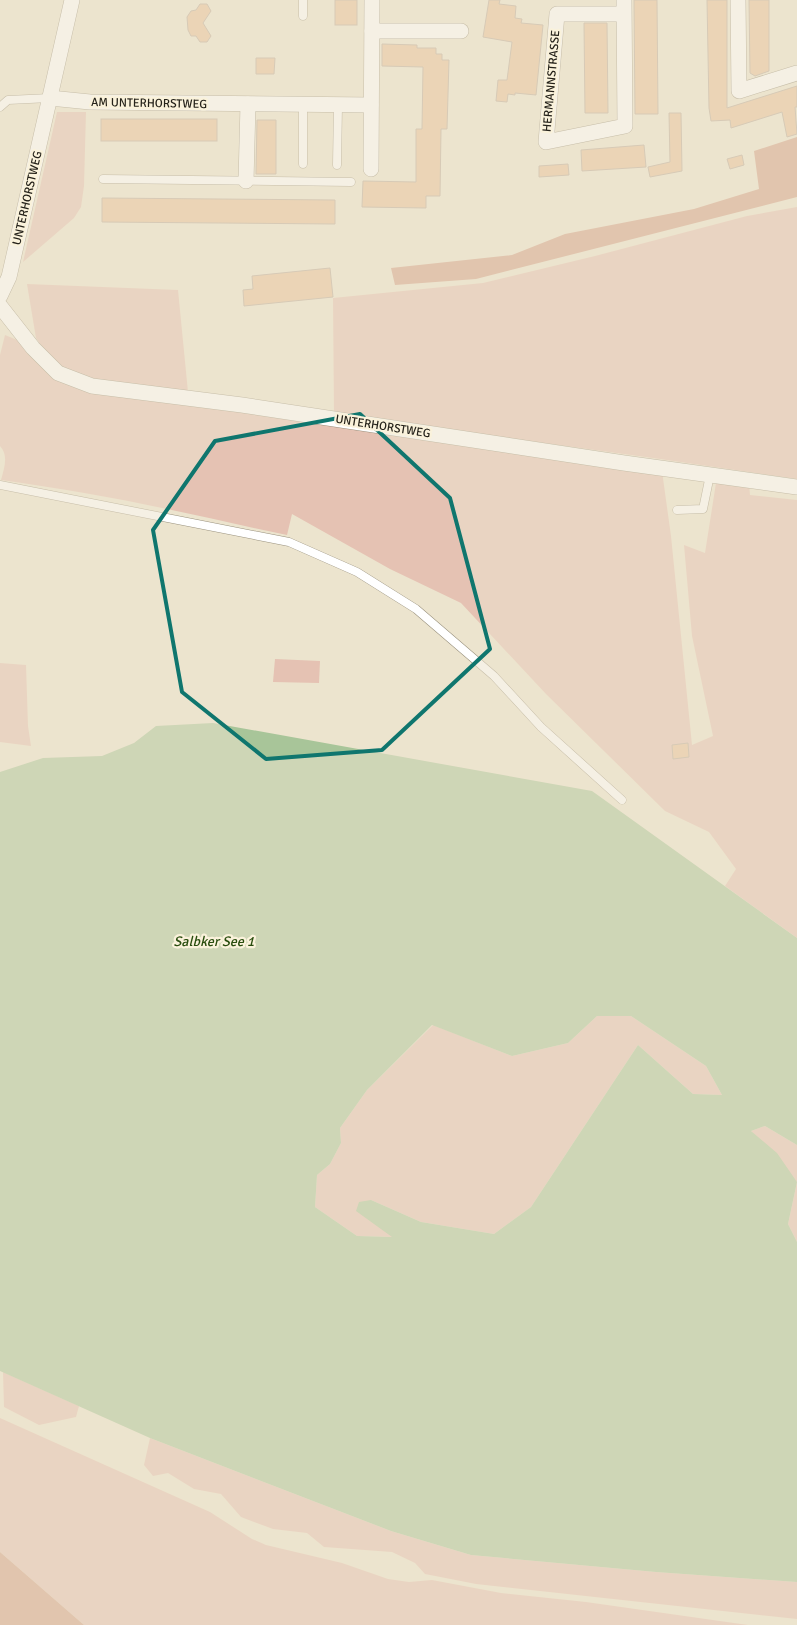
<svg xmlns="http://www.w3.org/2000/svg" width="797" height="1625" font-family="Signika,sans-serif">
  <rect width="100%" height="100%" fill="#ece4ce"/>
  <g fill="#e5c2b3">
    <path d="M57,112H86L84,186L81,207L74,218L23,262Z"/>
    <path d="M797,207V479L660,459L334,414L333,298L483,283L595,256L747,216Z"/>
    <path d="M27,284L178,290L188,392L95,380L55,365L36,338Z"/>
    <path d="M5,335L22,342L56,380L662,471L671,536L692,745L713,736L692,636L684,545L705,553L716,483L749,484L750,495L797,500V938L725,886L736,869L709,832L665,811L546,694L461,603L390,569L292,514L287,535C246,527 207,517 167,509C112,497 57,488 1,480C4,468 9,456 0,446V355Z"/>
    <path d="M275,659L320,661L319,683L273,682Z"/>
    <path d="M0,663L26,665L28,726L31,746L0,742Z"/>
    <path d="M597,1016H631L706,1066L722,1095L693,1094L638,1045L531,1207L494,1234L421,1222L371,1200L393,1237L357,1236L315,1207L317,1175L330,1164L341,1143L340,1128L367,1090L433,1025L512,1056L568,1043Z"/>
    <path d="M765,1126L797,1145V1242L788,1224L797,1182L751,1131Z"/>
    <path d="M3,1372L79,1406L76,1417L39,1425L4,1407Z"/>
    <path d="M0,1418L210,1512L252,1539L266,1545L342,1563L388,1579L409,1582L432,1580L501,1593L586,1602L748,1625H84L0,1552Z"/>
    <path d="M150,1438L391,1531L471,1555L656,1572L797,1582V1619L476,1584L425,1574L415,1563L392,1552L324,1547L307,1533L273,1529L241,1517L221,1494L194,1489L168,1473L153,1476L144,1465Z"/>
  </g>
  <g fill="#d2a088">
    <path d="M797,137V197L476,279L395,285L391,268L512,255L565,234L694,209L759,189L754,151Z"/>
    <path d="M0,1552L84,1625H0Z"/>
  </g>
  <path fill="#a8c599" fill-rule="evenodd" d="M213,723L592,791L797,938V1145L765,1126L751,1131L777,1153L797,1182L788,1224L797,1242V1582L656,1572L471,1555L391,1531L150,1438L0,1371V772L43,758L102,756L134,743L156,726ZM597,1016H631L706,1066L722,1095L693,1094L638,1045L531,1207L494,1234L421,1222L371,1200L359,1202L356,1211L392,1237L357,1236L315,1207L317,1175L330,1164L341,1143L340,1128L367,1090L432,1025L512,1056L568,1043Z"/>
  <g fill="#e8c299" stroke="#bcab9a">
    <rect x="335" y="0" width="22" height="25"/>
    <path d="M489,0H500L499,4L516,6L515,18L522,19L521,23L543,25L536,95L515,93V95L508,94L507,102L496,101L498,80H507L512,42L483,37Z"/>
    <path d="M634,0H657L658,114H635Z"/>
    <path d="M707,0H727V108L797,86V107H795L797,134L787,137L782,112L731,128L730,120L711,121L709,108Z"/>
    <path d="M749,0H769V71L755,76L750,73Z"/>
    <path d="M200,4H207L211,11L203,23L211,36L207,42H200L196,36H191L188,30L187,17L191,11L196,10Z"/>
    <path d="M584,23H607L608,113H585Z"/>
    <path d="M382,44L417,45V48H436V54H442V60H449L447,129H441L440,196H426V208L362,207L363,181L416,182V129H422L423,67L382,66Z"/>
    <path d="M256,58H275L274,74H256Z"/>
    <path d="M669,113H681L682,171L650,177L648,167L670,162Z"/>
    <rect x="101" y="119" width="116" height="22"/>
    <path d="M257,120H276V174H256Z"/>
    <path d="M644,145L646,167L582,171L581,150Z"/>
    <path d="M742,155L744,165L730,169L727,159Z"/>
    <path d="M568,164L569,175L539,177V166Z"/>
    <path d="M102,198L335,200V224L102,222Z"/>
    <path d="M330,268L333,297L244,306L243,290L253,289L252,276Z"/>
    <path d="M688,743L689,757L673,759L672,745Z"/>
  </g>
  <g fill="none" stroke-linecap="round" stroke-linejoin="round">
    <g stroke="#99917d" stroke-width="9">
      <g id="lane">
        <path d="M303,16V0"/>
        <path d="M0,107L8,100L50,98"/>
        <path d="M303,164V105"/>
        <path d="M337,165L338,105"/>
        <path d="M103,179L351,182"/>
        <path d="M0,485L289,542L357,572L416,609L494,676L541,727L622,800"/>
        <path d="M677,510L703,509L710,475"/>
      </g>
    </g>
    <g stroke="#99917d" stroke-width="16">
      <g id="street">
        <path d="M624,0L625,126L546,142L557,14H624"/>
        <path d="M738,0L739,91L797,73"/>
        <path d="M372,31H461"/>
        <path d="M50,98L90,102L371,105"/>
        <path d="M371,169L372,0"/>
        <path d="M246,181L248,104"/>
        <path d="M0,296L9,277L72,0"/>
        <path d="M0,306L33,348L58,373L92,386L242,405L624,463L797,487"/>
      </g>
    </g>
    <use href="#lane" stroke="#fff" stroke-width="8"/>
    <use href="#street" stroke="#fff" stroke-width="15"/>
  </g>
  <path d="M0 0H797V1625H0ZM360,414L450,498L490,649L382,750L266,759L182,692L153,530L215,441Z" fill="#ece4ce" fill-opacity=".55" fill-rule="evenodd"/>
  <path fill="none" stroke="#0f766e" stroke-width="4" stroke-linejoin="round" d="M360,414L450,498L490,649L382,750L266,759L182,692L153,530L215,441Z"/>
  <g text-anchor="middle" stroke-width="4.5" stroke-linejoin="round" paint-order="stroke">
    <g font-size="12" fill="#25221a" stroke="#faf2db">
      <text transform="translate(551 81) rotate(-85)" y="4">HERMANNSTRASSE</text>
      <text transform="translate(149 103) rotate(1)" y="4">AM UNTERHORSTWEG</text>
      <text transform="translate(27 198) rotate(-77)" y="4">UNTERHORSTWEG</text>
      <text transform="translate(383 426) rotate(9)" y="4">UNTERHORSTWEG</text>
    </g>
    <g font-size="14" font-style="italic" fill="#294d0e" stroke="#faf2db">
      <text x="214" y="946">Salbker See 1</text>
    </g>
  </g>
</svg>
